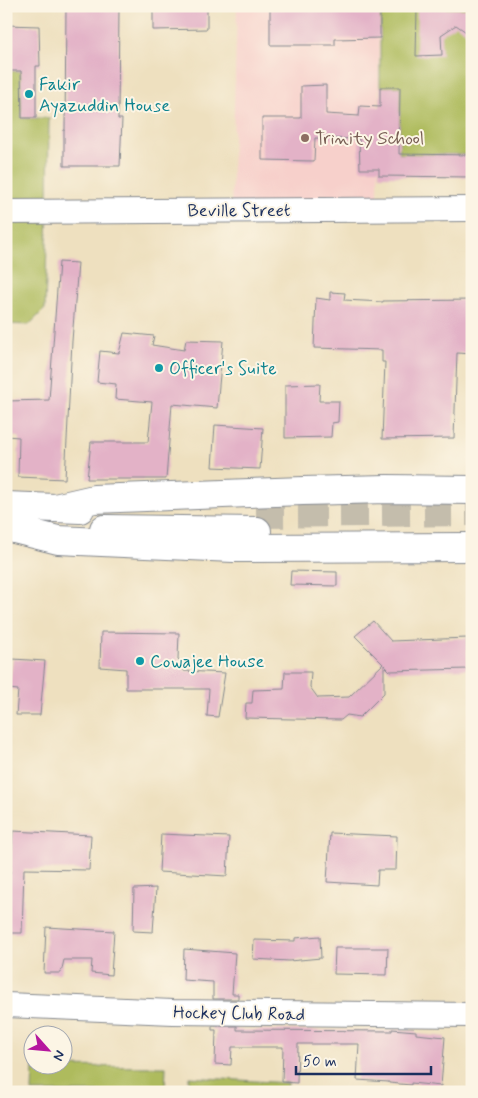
<svg xmlns="http://www.w3.org/2000/svg" width="478" height="1098" font-family="Mynerve,sans-serif">
  <rect width="100%" height="100%" fill="#fcf5e5"/>
  <filter id="ink" filterUnits="userSpaceOnUse"><feTurbulence type="fractalNoise" baseFrequency=".02" numOctaves="2"/><feDisplacementMap in="SourceGraphic" scale="10" xChannelSelector="R" yChannelSelector="G"/><feConvolveMatrix kernelMatrix="1 2 1 2 8 2 1 2 1" color-interpolation-filters="sRGB"/></filter>
  <filter id="wash" filterUnits="userSpaceOnUse"><feTurbulence type="fractalNoise" baseFrequency=".0096" numOctaves="4" result="noise"/><feDisplacementMap in="SourceGraphic" scale="20" xChannelSelector="R" yChannelSelector="G"/><feGaussianBlur stdDeviation="1.12" result="paint"/><feColorMatrix in="noise" values="0 0 0 0 0 0 0 0 0 0 0 0 0 0 0 0 0 1.4 0 .05"/><feComposite in="paint" operator="in"/></filter>
  <g filter="url(#wash)">
    <rect width="100%" height="100%" fill="#eee0bf"/>
    <path fill="#f7d0cb" d="M237,6H379L378,209L231,210Z"/>
    <g fill="#aebb5d" stroke="#64755e">
      <path d="M380,6H472V155L399,154L400,87H380Z"/>
      <path d="M6,71H21L22,118H49L48,211L45,309L29,325L6,324Z"/>
      <path d="M33,1066L166,1067L165,1092H32Z"/>
      <path d="M189,1077L288,1083L287,1092H189Z"/>
    </g>
    <g id="blocks">
      <g fill="#e3b2c7">
        <path d="M66,6H119L118,119H122L120,166H64V130H65Z"/>
        <path d="M153,6H207V29L153,30Z"/>
        <path d="M270,6H380V38L335,39V45H270Z"/>
        <path d="M417,8L472,9V36L456,25L441,35L442,55L416,56Z"/>
        <path d="M6,25L39,26L40,66H36V118H22L21,71H6Z"/>
        <path d="M326,85V114L359,116L360,106L380,107V87H400L399,154L472,155V177L379,176V169H360L359,139L315,138L314,161L262,160V118H301V86Z"/>
        <path d="M59,262L78,263L72,341L65,479L18,477L19,437L6,436V401L49,400Z"/>
        <path d="M330,292L345,293L344,300L383,302V301L472,300V354L457,353L454,438L382,439L385,362H382V350L314,348L316,298L330,300Z"/>
        <path d="M124,333L154,336L152,345L184,350L186,340L223,341L217,408L172,404L166,479H87L91,442H148L152,402L115,399L116,384L97,382L100,351L119,353Z"/>
        <path d="M320,384L319,401H339L338,422L332,423L331,437L285,438V385Z"/>
        <path d="M215,425L263,428L260,469L212,467Z"/>
        <path d="M291,571L337,572V586L290,585Z"/>
        <path d="M373,621L391,641L467,638L468,669L390,671L384,665V693L360,717L347,715L341,720L245,718L246,703H252L253,690L284,689L285,672H311L310,687L318,698L349,697L383,664L355,636Z"/>
        <path d="M101,632L179,633L178,659L184,664V671L225,673L218,717L207,716L209,689H126V669L100,667Z"/>
        <path d="M13,659L45,661L40,715H16L18,690L9,689Z"/>
        <path d="M13,831L91,835L89,870L24,869L22,933H6V873H10Z"/>
        <path d="M330,833L397,836L396,870H378L377,885L327,882Z"/>
        <path d="M161,834L229,837L227,876L159,872Z"/>
        <path d="M156,888L153,932L133,931L134,889Z"/>
        <path d="M46,927L114,931L111,975L91,973L92,960H64L61,973H44Z"/>
        <path d="M320,936L321,958L289,961L253,959L254,940L295,941V938Z"/>
        <path d="M335,948H388L387,975L334,974Z"/>
        <path d="M184,949L235,953L232,994H238V999H213V982L183,980Z"/>
        <path d="M212,1026H237V1030L392,1031V1029L416,1031V1034L445,1037L441,1086L411,1083V1085L389,1083V1082L357,1080L359,1044H298L297,1083L282,1082L283,1047H232L231,1065L215,1064L216,1030H212Z"/>
      </g>
    </g>
  </g>
  <g filter="url(#ink)">
    <use href="#blocks" fill-opacity="0" stroke="#84888e" stroke-width="1"/>
    <g fill="none" stroke-linecap="round" stroke-linejoin="round">
      <path stroke="#c4bdac" stroke-width="28" stroke-dasharray="28 14" stroke-linecap="butt" d="M256,514L472,512"/>
      <g stroke="#84888e" stroke-width="26">
        <g id="minor">
          <path d="M6,212L472,209"/>
          <path d="M6,1005L173,1012L472,1015"/>
        </g>
      </g>
      <g stroke="#84888e" stroke-width="30">
        <g id="major">
          <path d="M6,506L80,509"/>
          <path d="M104,529L257,531"/>
        </g>
      </g>
      <g stroke="#84888e" stroke-width="30">
        <g id="highway">
          <path d="M55,508L94,499L303,491L387,489L472,490"/>
          <path d="M10,528L58,540L233,548L472,547"/>
        </g>
      </g>
      <use href="#minor" stroke="#fff" stroke-width="24"/>
      <use href="#major" stroke="#fff" stroke-width="28"/>
      <use href="#highway" stroke="#fff" stroke-width="28"/>
    </g>
  </g>
  <g fill="#0f9aa8" stroke="#fcf5e5" stroke-width="2">
    <circle cx="29" cy="94" r="5"/>
    <circle cx="159" cy="368" r="5"/>
    <circle cx="140" cy="661" r="5"/>
  </g>
  <circle fill="#8d6e63" stroke="#fcf5e5" stroke-width="2" cx="305" cy="138" r="5"/>
  <g text-anchor="middle" stroke-width="4" stroke-linejoin="round" paint-order="stroke">
    <g font-size="18" fill="#0d838f" stroke="#fcf5e5" text-anchor="start">
      <text x="39" y="90">Fakir<tspan x="39" dy="21">Ayazuddin House</tspan></text>
      <text x="169" y="374">Officer's Suite</text>
      <text x="150" y="667">Cowajee House</text>
    </g>
    <g font-size="18" fill="#785e54" stroke="#fcf5e5" text-anchor="start">
      <text x="315" y="144">Trinity School</text>
    </g>
    <g font-size="18" fill="#1b2f5e" stroke="#fcf5e5">
      <text x="239" y="216">Beville Street</text>
      <text transform="translate(239 1013) rotate(1)" y="6">Hockey Club Road</text>
    </g>
  </g>
  <rect width="478" height="1098" fill="none" stroke="#fcf5e5" stroke-width="25"/>
  <g transform="translate(48 1050) rotate(117)"><circle r="24" fill="#fcf5e5" stroke="#a2a6af"/>
  <path d="M0-4L9 19L0 12L-9 19Z" fill="#b5179e"/>
  <text y="-8" font-size="14" font-weight="bold" text-anchor="middle" fill="#1b2f5e">N</text>
  </g>
  <path d="M296 1066v8h135v-8" fill="none" stroke="#1b2f5e" stroke-width="2.5"/>
  <text x="303" y="1066" font-size="15" fill="#1b2f5e" stroke="#fcf5e5" stroke-width="4" paint-order="stroke">50 m</text>
</svg>
